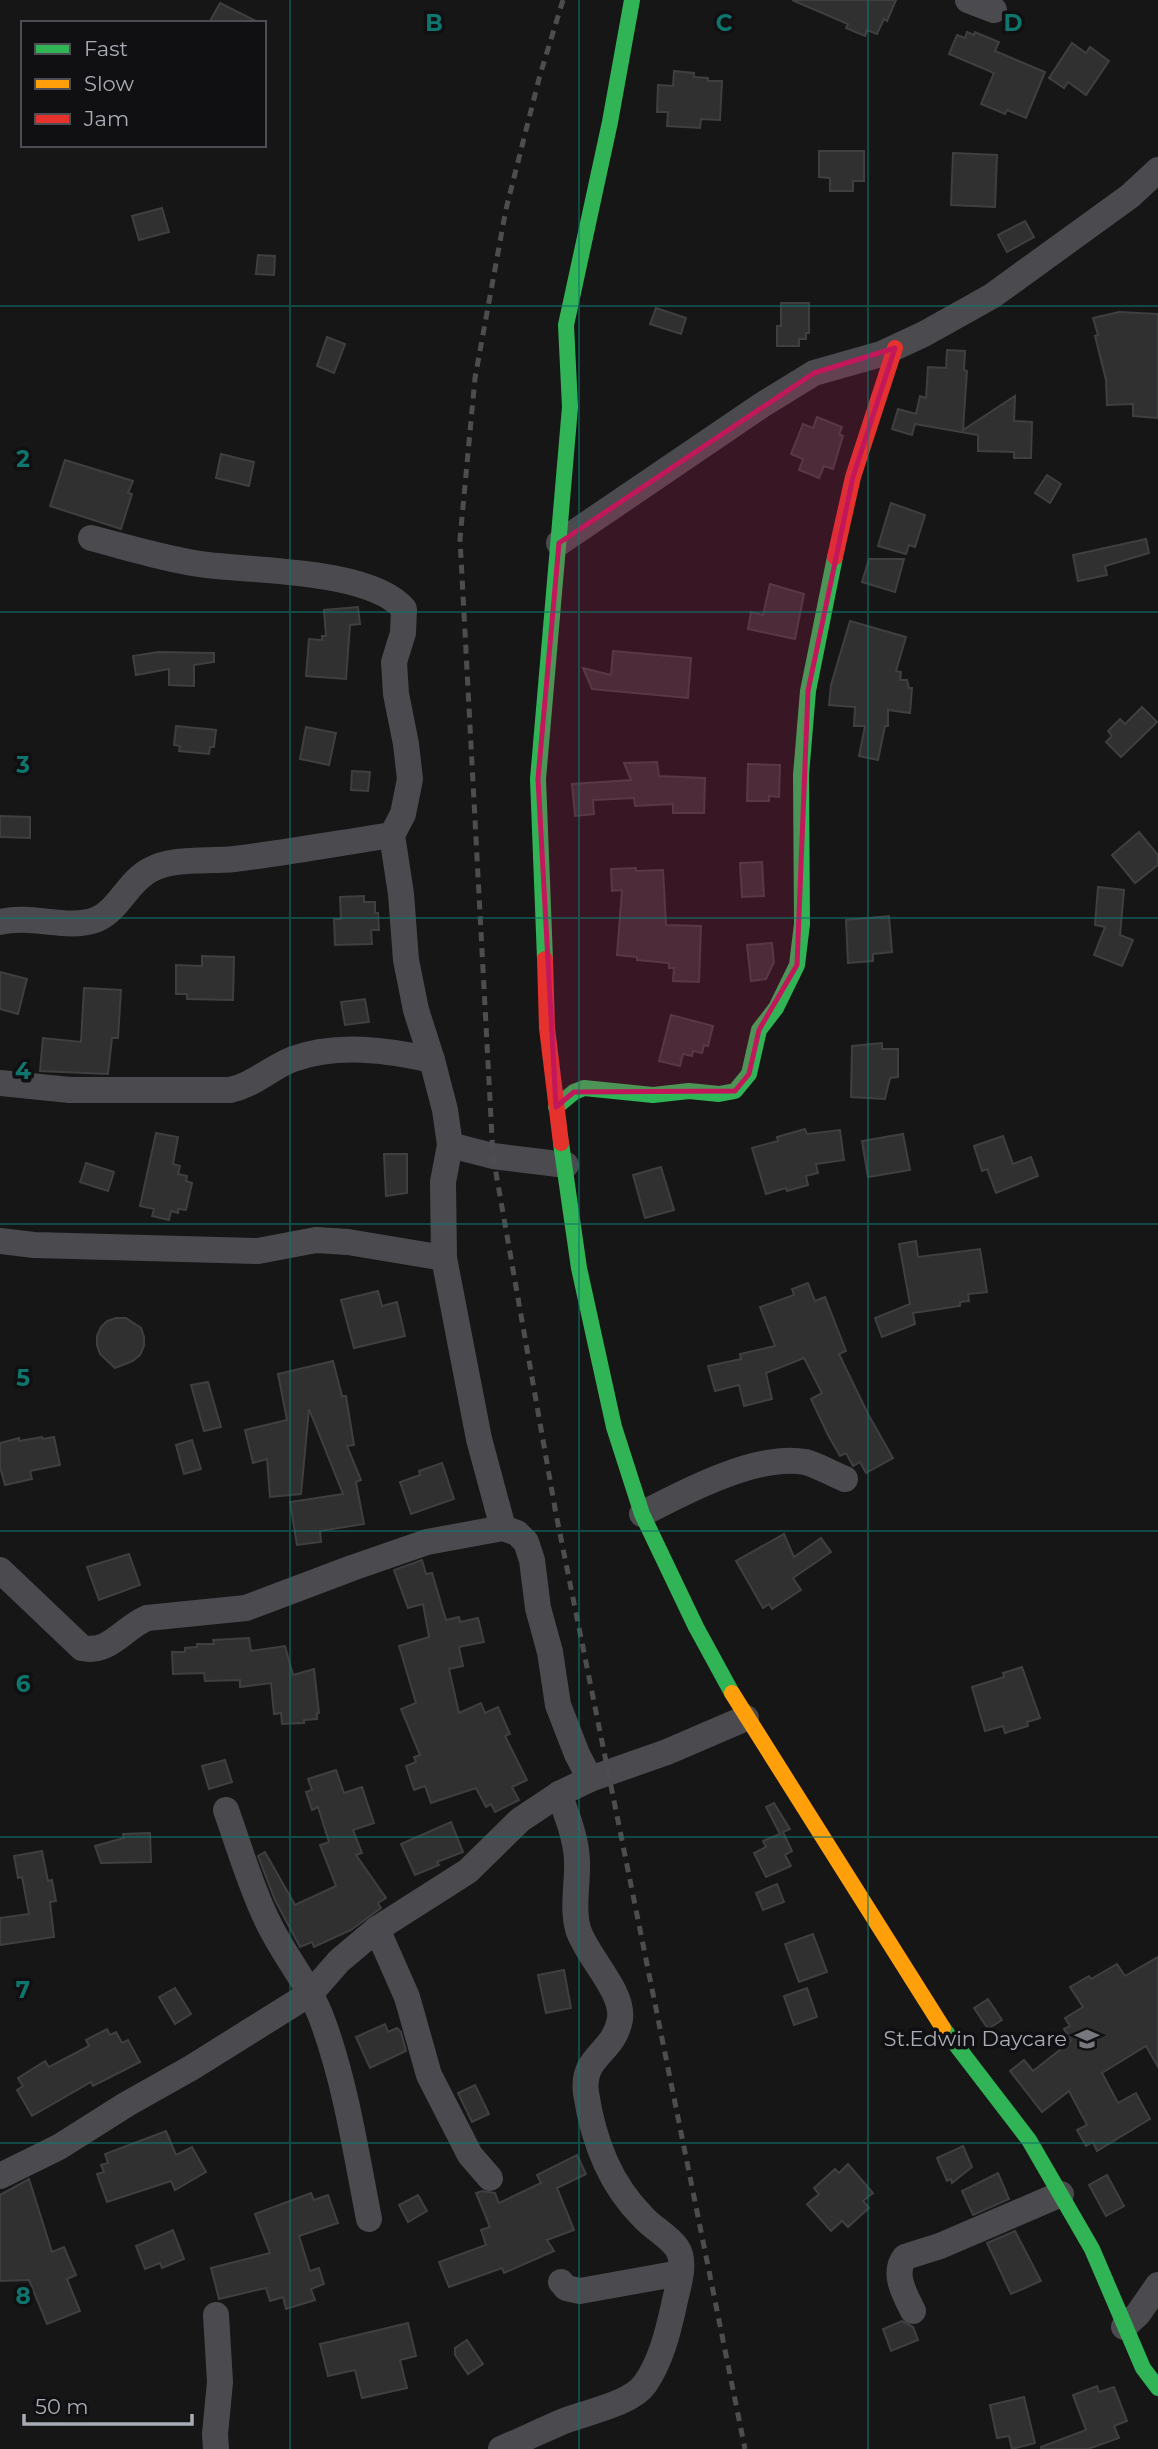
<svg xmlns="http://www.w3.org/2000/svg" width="1158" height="2449" font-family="Montserrat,sans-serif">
  <rect width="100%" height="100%" fill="#161616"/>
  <g fill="#303031" stroke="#3f3f42" stroke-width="2">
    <path d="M792,0H896L887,21L884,19L877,34L867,30L865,36L846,28L848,24Z"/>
    <path d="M220,3L260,23H209Z"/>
    <path d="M967,32L974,35L975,32L999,42L995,51L1045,72L1026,118L1007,110L1005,114L981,104L994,73L949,54L957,35L965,38Z"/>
    <path d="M1072,43L1086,53L1090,47L1109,61L1086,95L1068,82L1064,88L1049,78Z"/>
    <path d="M674,71L694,73V77L708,78V81H722L720,120L701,119L700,128L667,126L668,112H657L658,85L673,86Z"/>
    <path d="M819,151H864V181H853V191H830V178L819,177Z"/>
    <path d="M953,153L997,155L995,207L951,205Z"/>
    <path d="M162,208L169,232L139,240L132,216Z"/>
    <path d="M1025,221L1034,237L1007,252L998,235Z"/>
    <path d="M258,255L275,256L274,275L256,274Z"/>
    <path d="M781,303H809V333H806V339H799V346H777V326H781Z"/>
    <path d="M656,308L686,318L681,334L650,324Z"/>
    <path d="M1119,312L1158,314V418L1133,416V404L1107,405L1106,380L1095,336L1098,335L1093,318Z"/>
    <path d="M327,337L345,344L334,373L317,366Z"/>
    <path d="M947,350L965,351L964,370L967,371L963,430L1015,396L1014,421L1032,422L1031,458H1014V452L978,451V435L915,424L912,435L892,429L898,409L916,414L920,396L926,398L928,367L946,368Z"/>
    <path d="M817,417L842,427L839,434L843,436L833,469L824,466L819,478L799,470L803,459L791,454L803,424L813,428Z"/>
    <path d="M221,454L254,462L249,486L216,478Z"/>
    <path d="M65,460L133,481L128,493L132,494L121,529L50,506Z"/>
    <path d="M1047,475L1061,484L1050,503L1035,493Z"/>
    <path d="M891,503L925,515L915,547L909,545L906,554L878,546Z"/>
    <path d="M1146,539L1149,553L1105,566L1107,575L1078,581L1073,555Z"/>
    <path d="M869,559H904L895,592L862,582Z"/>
    <path d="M770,584L804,594L795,639L748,629L751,612L763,615Z"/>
    <path d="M358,607L360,624L350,625L346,679L306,676L309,639L322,640V636H326L324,610Z"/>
    <path d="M850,621L906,637L896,671L901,672L900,680H907L909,688H912L910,713L888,710V726H885L878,760L859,756L865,726H854L855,707L829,705L831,685Z"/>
    <path d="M613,651L691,658L688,698L592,689L583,668L611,675Z"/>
    <path d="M158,652L214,653V662L194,665V686L169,685V669L136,675L133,656Z"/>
    <path d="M1142,707L1157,722L1121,757L1106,742L1112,736L1108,731L1120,719L1125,724Z"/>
    <path d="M176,726L216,730L214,747H210L209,754L179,751L180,746L174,745Z"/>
    <path d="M306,727L336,733L329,765L300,759Z"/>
    <path d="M657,762L659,776L705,778L704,813H673V804L635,806L634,798L593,800L594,814L575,816L572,784L631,780L624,763Z"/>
    <path d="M748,764L780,765L779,797L769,796V801H747Z"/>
    <path d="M352,771L370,772L368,791L351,790Z"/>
    <path d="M0,816L30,817V838L0,837Z"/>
    <path d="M1139,832L1158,855V865L1135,883L1112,855Z"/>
    <path d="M762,862L764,896L742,897L740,863Z"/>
    <path d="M636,868V871L663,870L666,925L701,926L699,982L673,981L674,968H669V963L637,960V957L617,955L622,890L612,891L611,869Z"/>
    <path d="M1098,887L1124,890L1120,935L1133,940L1122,966L1094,955L1105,927L1095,925Z"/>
    <path d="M364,896V902H375V913H378L379,930H371L372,944L335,945L334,919H341L340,897Z"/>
    <path d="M889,916L892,952L873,954V961L848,963L846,920Z"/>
    <path d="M772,943L774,962L766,979L751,981L747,945Z"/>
    <path d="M202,956L234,957L233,1000L187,999V994H176V965L202,966Z"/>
    <path d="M0,972L27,979L18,1014L0,1009Z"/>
    <path d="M84,988L121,990L118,1038H112L108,1074L40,1071L43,1038L81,1042Z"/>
    <path d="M365,999L369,1022L345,1025L341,1002Z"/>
    <path d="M671,1015L713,1026L708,1046L704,1045L702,1053L693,1051L692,1056L683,1054L680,1066L659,1061Z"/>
    <path d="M882,1043V1049H898V1077L890,1078L885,1099L851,1097L852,1046Z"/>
    <path d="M805,1129L807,1134L840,1130L844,1160L816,1164L818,1173L806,1176L808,1185L787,1191L786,1188L766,1194L752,1148L778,1141L777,1137Z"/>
    <path d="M156,1133L178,1137L173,1164L180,1166L178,1174L187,1176L186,1181L192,1183L186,1210L178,1209V1213L171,1211L169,1220L152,1216L154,1209L140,1206Z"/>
    <path d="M903,1134L910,1170L868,1177L862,1141Z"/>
    <path d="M1003,1136L1013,1164L1031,1157L1038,1176L996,1193L987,1169L982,1171L974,1146Z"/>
    <path d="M384,1154H407V1193L386,1196Z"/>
    <path d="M86,1163L114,1172L108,1191L80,1182Z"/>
    <path d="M661,1167L674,1210L645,1218L633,1175Z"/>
    <path d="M916,1241L918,1257L980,1249L987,1292L968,1294L969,1301L960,1302V1306L913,1313L915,1324L882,1337L875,1318L910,1304L899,1244Z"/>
    <path d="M808,1283L815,1301L825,1297L846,1351L839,1354L868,1414L893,1458L866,1473L860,1462L853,1466L846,1453L840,1456L828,1435L811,1399L822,1393L804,1358L766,1373L772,1399L744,1406L739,1385L715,1391L708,1366L741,1359L740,1354L775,1346L760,1307L794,1295L792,1289Z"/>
    <path d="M378,1291L382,1306L397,1302L405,1336L354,1348L341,1300Z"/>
    <path d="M116,1318H126L141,1328L144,1337V1346L140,1355L133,1361L115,1368L100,1354L97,1345V1336L101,1327L107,1321Z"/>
    <path d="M333,1361L342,1396H346L354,1445L347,1446L361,1480L356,1482L364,1524L320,1531L321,1542L297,1545L290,1502L343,1494L309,1409L301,1494L270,1497L267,1459L253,1463L245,1430L287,1420L278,1374Z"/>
    <path d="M208,1382L221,1427L204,1431L191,1385Z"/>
    <path d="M42,1437L43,1439L54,1437L60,1465L30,1471L32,1479L5,1485L0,1467V1443L19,1438V1441Z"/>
    <path d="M192,1440L201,1469L184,1474L176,1445Z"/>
    <path d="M442,1463L454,1499L411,1514L400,1482L420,1475L419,1471Z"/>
    <path d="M784,1534L794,1557L821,1538L831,1552L793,1578L801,1590L772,1609L769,1604L763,1608L736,1561Z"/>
    <path d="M129,1554L140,1585L99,1600L87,1567Z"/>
    <path d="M422,1560L426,1574L432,1573L446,1620L459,1617L460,1622L478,1618L484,1642L459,1647L463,1666L449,1669L459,1713L481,1703L485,1713L498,1707L510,1734L505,1736L527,1780L512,1787L519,1800L495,1812L491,1804L486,1807L476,1788L431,1803L425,1786L414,1790L406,1766L416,1762L414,1757L420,1755L401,1709L416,1703L399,1646L429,1637L423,1604L408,1608L394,1570Z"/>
    <path d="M249,1638L251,1651L285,1646L293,1675L314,1669L319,1713H317V1719L304,1720V1723L282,1724L281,1713L274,1714L271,1683L240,1687V1680L205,1681L204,1673L173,1674L172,1652H185V1648L197,1647V1644H214L213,1640Z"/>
    <path d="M1022,1667L1040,1718L1027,1722L1028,1726L1005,1733L1003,1726L985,1731L972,1687L1004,1677L1003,1673Z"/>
    <path d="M225,1760L232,1782L209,1789L202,1766Z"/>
    <path d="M336,1770L344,1793L362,1787L374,1823L353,1830L362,1853L356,1855L386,1898L378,1903L381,1908L351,1930L314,1947L312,1942L300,1947L275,1900L258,1856L265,1852L295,1905L336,1886L320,1845L329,1842L318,1807L312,1810L306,1792L312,1790L308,1779Z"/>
    <path d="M774,1803L790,1829L783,1832L792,1851L785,1855L791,1866L766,1877L754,1853L766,1847L763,1841L780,1834L766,1807Z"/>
    <path d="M451,1822L463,1852L437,1862L439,1865L415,1875L401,1844Z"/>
    <path d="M150,1833L151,1862L101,1863L95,1846L124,1838L123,1834Z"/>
    <path d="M42,1851L48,1881L52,1880L56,1901L50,1902L54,1937L0,1945V1918L29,1914L22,1877L18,1878L14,1856Z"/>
    <path d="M777,1884L784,1902L763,1910L756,1893Z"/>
    <path d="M813,1934L827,1972L799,1982L785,1944Z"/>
    <path d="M1158,1957V2067L1146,2046L1102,2073L1118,2103L1136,2093L1150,2119L1097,2151L1093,2142L1086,2146L1077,2130L1087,2125L1069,2091L1042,2112L1010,2071L1024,2060L1033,2071L1071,2041L1064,2029L1070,2026L1065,2018L1083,2007L1070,1987L1089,1976L1091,1979L1117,1964L1125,1976Z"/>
    <path d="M564,1970L571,2008L546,2013L538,1975Z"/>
    <path d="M175,1988L191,2014L175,2024L159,1997Z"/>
    <path d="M807,1988L817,2017L794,2025L784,1996Z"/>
    <path d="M988,1999L1002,2020L988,2029L974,2008Z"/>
    <path d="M385,2024L388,2032L397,2028L401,2032L406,2051L370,2068L356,2037Z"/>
    <path d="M107,2029L110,2035L116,2032L122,2043L128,2040L140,2062L93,2086L91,2082L32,2116L17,2090L23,2086L18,2078L45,2061L49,2067L89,2046L86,2040Z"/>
    <path d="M475,2085L489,2114L472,2122L458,2093Z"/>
    <path d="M166,2131L176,2155L192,2147L206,2172L175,2190L171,2181L107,2202L97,2174L104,2172L101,2165L108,2163L105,2154Z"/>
    <path d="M963,2146L972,2167L952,2183L951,2179L947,2181L937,2158Z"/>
    <path d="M577,2155L586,2174L557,2188L574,2230L547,2240L554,2251L504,2273L502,2268L449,2287L439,2262L486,2245L481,2230L490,2227L476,2193L482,2191L495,2193L499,2203L541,2183L537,2175Z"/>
    <path d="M848,2164L873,2193L863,2201L869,2208L848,2227L842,2221L831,2231L807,2204L819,2194L814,2188L835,2169L839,2173Z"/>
    <path d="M998,2173L1009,2199L973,2215L962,2191Z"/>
    <path d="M1107,2175L1124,2206L1106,2216L1089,2185Z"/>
    <path d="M29,2179L52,2252L64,2247L76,2275L67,2279L80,2311L47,2324L29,2280L0,2281V2195Z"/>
    <path d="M311,2193L314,2200L328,2195L338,2223L299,2236L310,2271L319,2268L324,2284L311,2289L315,2300L286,2309L283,2297L270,2301L266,2288L219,2299L211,2268L270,2253L255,2214Z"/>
    <path d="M418,2195L427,2211L408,2222L399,2205Z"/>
    <path d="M173,2230L184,2259L162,2268L160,2263L145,2269L136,2246Z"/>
    <path d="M1015,2231L1041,2281L1011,2294L987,2243Z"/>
    <path d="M902,2321L913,2327L918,2340L891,2351L883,2329Z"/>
    <path d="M408,2323L416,2356L400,2360L407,2388L362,2398L355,2370L328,2376L320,2344Z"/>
    <path d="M467,2340L483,2364L468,2374L455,2355V2348Z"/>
    <path d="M1097,2386L1099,2392L1114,2387L1127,2421L1114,2426L1119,2438L1088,2449H1041V2447L1086,2430L1073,2395Z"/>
    <path d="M1024,2397L1035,2443L1012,2449L1009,2436L997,2438L990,2405Z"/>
  </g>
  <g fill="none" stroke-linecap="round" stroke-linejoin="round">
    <g stroke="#4b4b4f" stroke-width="26">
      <path d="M968,0L994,10"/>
      <path d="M91,538C130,548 168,560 207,565C257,571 371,570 404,609L403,633L394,662L396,694L406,744L410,779L403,814L392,835L401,894L406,960L416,1010L432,1060L445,1110L450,1145L443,1182L444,1258L479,1439L503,1528"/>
      <path d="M559,543L762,405L814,373L881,354L924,334L992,296L1130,196L1158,170"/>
      <path d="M0,922C31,914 67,930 95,920C119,911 127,882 150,870C174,857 207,862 234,859C286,853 339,843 392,835"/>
      <path d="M0,1083L70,1090H230C254,1085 270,1068 293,1059C337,1043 388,1050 432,1060"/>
      <path d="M450,1145L493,1156L566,1165"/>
      <path d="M0,1241L34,1245L258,1251L316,1240L348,1242L444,1258"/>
      <path d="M642,1514C684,1492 758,1453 805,1462C818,1465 832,1474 845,1479"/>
      <path d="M0,1570L82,1648C110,1654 123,1628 147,1618L246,1608L352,1568L427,1542L503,1528L517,1533L526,1542L532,1560L538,1608L550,1652L558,1705L577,1754L590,1779"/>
      <path d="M226,1810C239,1846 250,1885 267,1920C283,1955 310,1985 323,2022C346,2085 356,2153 369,2219"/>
      <path d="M377,1929L407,1997L429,2075L470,2155L490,2178"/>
      <path d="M0,2176L59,2147L127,2104L191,2068L311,1993L339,1961L377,1929L468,1871L520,1820L559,1794L590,1779L667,1752L746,1718"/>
      <path d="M561,2282L566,2288L580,2291L680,2273"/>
      <path d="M913,2311C905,2295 892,2273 905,2257L940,2246L1061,2194"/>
      <path d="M1124,2327L1138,2314L1158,2285"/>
      <path d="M216,2449L215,2434L220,2382L216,2315"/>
      <path d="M501,2449C522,2440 543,2430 564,2421C587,2412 631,2404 645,2384C661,2361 668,2332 674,2305C677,2289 687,2263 677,2248C668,2235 652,2228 642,2216C609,2183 593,2139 586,2093C581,2055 614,2054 620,2019C624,1991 586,1956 578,1929C572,1907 578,1883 577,1860C576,1838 567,1815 559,1794"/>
    </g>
    <g stroke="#30b455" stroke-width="16">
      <path d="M545,959L538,779L570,407L566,325L610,122L632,0"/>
      <path d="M556,1107L574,1092L584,1088L653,1095L689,1091L719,1094L735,1091L749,1074L759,1030L776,1008L797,965L802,924L801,775L808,691L835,557"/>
      <path d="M561,1143L579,1268L614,1427L642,1514L696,1627L732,1693"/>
      <path d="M943,2028L1029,2140L1092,2249L1143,2368L1158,2388"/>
    </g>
    <path stroke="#ff9f0a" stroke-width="16" d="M732,1693L943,2028"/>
    <g stroke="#e5322d" stroke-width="16">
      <path d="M835,557L853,477L895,348"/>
      <path d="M545,959L547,1028L561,1143"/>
    </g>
    <path stroke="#4c4d4f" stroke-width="5" stroke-dasharray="9 7" stroke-linecap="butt" d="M563,0L540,75L506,209L475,378L460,539L493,1156L556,1514L745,2449"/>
  </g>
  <path fill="#c2185b" fill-opacity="0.2" stroke="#c2185b" stroke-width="5" stroke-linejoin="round" d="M895,348L853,477L808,691L797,965L759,1030L749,1074L735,1091L574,1092L556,1107L538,779L559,543L814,373Z"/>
  <path fill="none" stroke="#0f766e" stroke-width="2" stroke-opacity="0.55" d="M290,0V2449M579,0V2449M868,0V2449M0,306H1158M0,612H1158M0,918H1158M0,1224H1158M0,1531H1158M0,1837H1158M0,2143H1158"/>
  <defs>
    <g id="school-bare" transform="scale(1.89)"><path d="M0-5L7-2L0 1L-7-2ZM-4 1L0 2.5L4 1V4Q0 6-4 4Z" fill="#76787d" stroke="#101012" stroke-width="2.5" paint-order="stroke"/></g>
  </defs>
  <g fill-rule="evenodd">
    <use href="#school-bare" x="1087" y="2039"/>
  </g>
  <g text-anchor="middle" stroke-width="7" stroke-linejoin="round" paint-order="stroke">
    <g font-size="21" fill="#a9acb5" stroke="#101012" text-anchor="end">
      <text x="1067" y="2046">St.Edwin Daycare</text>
    </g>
  </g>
  <g font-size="23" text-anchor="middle" font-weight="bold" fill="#0f766e" stroke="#101012" stroke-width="7" stroke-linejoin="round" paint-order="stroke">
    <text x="434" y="31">B</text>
    <text x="724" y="31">C</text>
    <text x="1013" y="31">D</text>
    <text x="23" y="467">2</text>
    <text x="23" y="773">3</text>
    <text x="23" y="1079">4</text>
    <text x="23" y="1386">5</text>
    <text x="23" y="1692">6</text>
    <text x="23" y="1998">7</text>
    <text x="23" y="2304">8</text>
  </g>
  <rect x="21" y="21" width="245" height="126" fill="#101012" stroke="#4d4e53" stroke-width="2"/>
  <rect x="35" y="44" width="35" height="10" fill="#30b455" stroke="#4d4e53" stroke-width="2"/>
  <text x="84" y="56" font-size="21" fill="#a9acb5">Fast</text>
  <rect x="35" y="79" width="35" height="10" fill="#ff9f0a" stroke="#4d4e53" stroke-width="2"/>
  <text x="84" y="91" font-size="21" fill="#a9acb5">Slow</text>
  <rect x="35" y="114" width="35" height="10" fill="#e5322d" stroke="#4d4e53" stroke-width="2"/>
  <text x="84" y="126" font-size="21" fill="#a9acb5">Jam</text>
  <path d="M24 2414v10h168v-10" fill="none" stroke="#a9acb5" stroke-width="3.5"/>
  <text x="35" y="2414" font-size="21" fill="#a9acb5" stroke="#101012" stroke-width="5" paint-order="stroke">50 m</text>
</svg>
